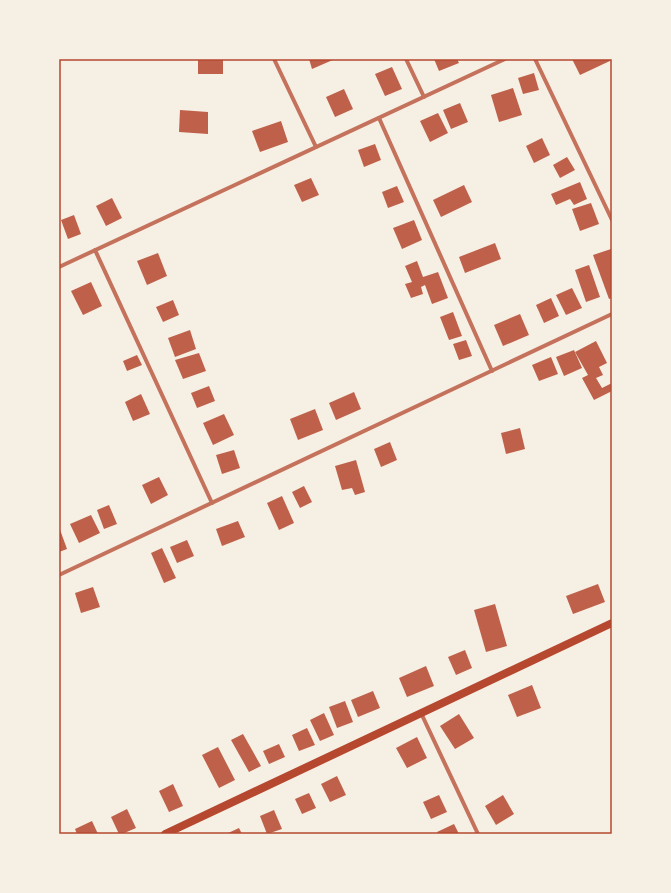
<svg xmlns="http://www.w3.org/2000/svg" width="671" height="893" font-family="Arial,sans-serif">
  <rect width="100%" height="100%" fill="#f6efe4"/>
  <g fill="#bf614a">
    <rect x="198" y="59" width="25" height="15"/>
    <path d="M309,59H335L312,69Z"/>
    <path d="M434,59H457L459,63L439,71Z"/>
    <path d="M572,59H612V60L580,75Z"/>
    <path d="M392,67L402,89L385,96L375,74Z"/>
    <path d="M534,73L539,90L523,94L518,78Z"/>
    <path d="M513,88L522,115L499,122L491,95Z"/>
    <path d="M344,89L353,109L335,117L326,97Z"/>
    <path d="M460,103L468,122L451,129L443,110Z"/>
    <path d="M180,110L208,112V134L179,132Z"/>
    <path d="M438,113L448,133L430,142L420,121Z"/>
    <path d="M281,121L288,142L260,152L252,131Z"/>
    <path d="M542,138L550,155L534,163L526,146Z"/>
    <path d="M375,144L381,160L364,167L358,150Z"/>
    <path d="M567,157L575,170L560,178L553,165Z"/>
    <path d="M311,178L319,195L302,202L294,185Z"/>
    <path d="M580,182L587,199L574,205L570,199L556,205L551,194Z"/>
    <path d="M464,185L472,202L441,217L433,200Z"/>
    <path d="M397,186L404,202L388,208L382,192Z"/>
    <path d="M112,198L122,218L106,226L96,206Z"/>
    <path d="M591,203L599,224L580,231L572,209Z"/>
    <path d="M74,215L81,234L68,239L61,220Z"/>
    <path d="M414,220L422,240L402,249L393,228Z"/>
    <path d="M495,243L501,259L465,273L459,257Z"/>
    <path d="M611,249L612,252V298L609,299L593,255Z"/>
    <path d="M158,253L167,276L147,285L137,261Z"/>
    <path d="M417,261L423,277L438,272L448,298L432,304L425,285L421,287L423,294L411,298L405,284L412,282L405,266Z"/>
    <path d="M589,265L600,297L586,302L575,270Z"/>
    <path d="M91,282L102,306L83,315L71,291Z"/>
    <path d="M572,288L582,308L566,315L556,295Z"/>
    <path d="M551,298L559,316L544,323L536,305Z"/>
    <path d="M173,300L179,315L163,322L156,307Z"/>
    <path d="M453,312L462,336L449,340L440,317Z"/>
    <path d="M520,314L529,335L503,346L494,325Z"/>
    <path d="M190,330L196,349L175,357L168,338Z"/>
    <path d="M466,340L472,356L459,360L453,344Z"/>
    <path d="M596,341L607,363L599,367L603,375L596,378L602,388L612,383V391L594,400L582,378L588,375L575,352Z"/>
    <path d="M574,350L582,368L564,376L556,357Z"/>
    <path d="M199,353L206,371L183,379L175,360Z"/>
    <path d="M137,355L142,365L127,371L123,361Z"/>
    <path d="M551,357L558,374L539,381L532,365Z"/>
    <path d="M209,386L215,401L197,408L191,393Z"/>
    <path d="M354,392L361,409L336,420L329,403Z"/>
    <path d="M141,394L150,414L133,421L125,402Z"/>
    <path d="M315,409L323,430L298,440L290,419Z"/>
    <path d="M224,414L234,435L213,445L203,423Z"/>
    <path d="M520,428L525,449L506,454L501,433Z"/>
    <path d="M390,442L397,460L381,467L374,449Z"/>
    <path d="M234,450L240,468L222,474L216,455Z"/>
    <path d="M356,460L365,492L355,495L352,488L342,490L335,466Z"/>
    <path d="M159,477L168,495L151,504L142,485Z"/>
    <path d="M304,486L312,502L300,508L292,492Z"/>
    <path d="M282,496L294,523L279,530L267,503Z"/>
    <path d="M109,505L117,524L104,529L97,510Z"/>
    <path d="M91,515L100,533L79,543L70,524Z"/>
    <path d="M238,521L245,537L222,546L216,529Z"/>
    <path d="M59,527L67,549L59,552Z"/>
    <path d="M187,540L194,556L177,563L170,547Z"/>
    <path d="M162,548L176,578L164,583L151,553Z"/>
    <path d="M598,584L605,602L573,614L566,596Z"/>
    <path d="M93,587L100,607L81,613L75,593Z"/>
    <path d="M495,604L507,646L486,652L474,610Z"/>
    <path d="M465,650L472,668L456,675L448,657Z"/>
    <path d="M426,666L434,686L407,697L399,678Z"/>
    <path d="M532,685L541,708L517,717L508,695Z"/>
    <path d="M373,691L380,708L358,717L351,700Z"/>
    <path d="M345,701L353,722L337,728L329,707Z"/>
    <path d="M324,713L334,735L320,741L310,720Z"/>
    <path d="M459,714L474,738L455,749L440,726Z"/>
    <path d="M307,728L315,745L299,751L292,735Z"/>
    <path d="M243,734L261,766L249,772L231,740Z"/>
    <path d="M417,737L427,758L407,768L396,748Z"/>
    <path d="M279,744L285,757L269,764L263,751Z"/>
    <path d="M218,747L235,780L219,788L202,755Z"/>
    <path d="M337,776L346,795L330,802L321,784Z"/>
    <path d="M173,784L183,806L169,812L159,791Z"/>
    <path d="M309,793L316,808L302,814L295,799Z"/>
    <path d="M439,795L447,812L431,819L423,802Z"/>
    <path d="M503,795L514,814L496,825L485,806Z"/>
    <path d="M127,809L136,828L122,834H119L111,817Z"/>
    <path d="M274,810L282,829L267,834L260,816Z"/>
    <path d="M92,821L98,834H77L75,829Z"/>
    <path d="M454,824L459,834H438L437,832Z"/>
    <path d="M239,828L242,834H226Z"/>
  </g>
  <g fill="none" stroke-linecap="round" stroke-linejoin="round">
    <g stroke="#c5725c" stroke-width="4">
      <path d="M274,59L316,147"/>
      <path d="M406,59L424,97"/>
      <path d="M535,59L612,220"/>
      <path d="M379,118L492,371"/>
      <path d="M95,250L212,503"/>
      <path d="M59,267L505,59"/>
      <path d="M59,575L612,314"/>
      <path d="M421,713L478,834"/>
    </g>
    <path stroke="#b5482f" stroke-width="8" d="M165,834L612,623"/>
  </g>
  <rect width="671" height="893" fill="none" stroke="#f6efe4" stroke-width="120"/>
  <rect x="60" y="60" width="551" height="773" fill="none" stroke="#b5482f" stroke-width="1.5"/>
</svg>
